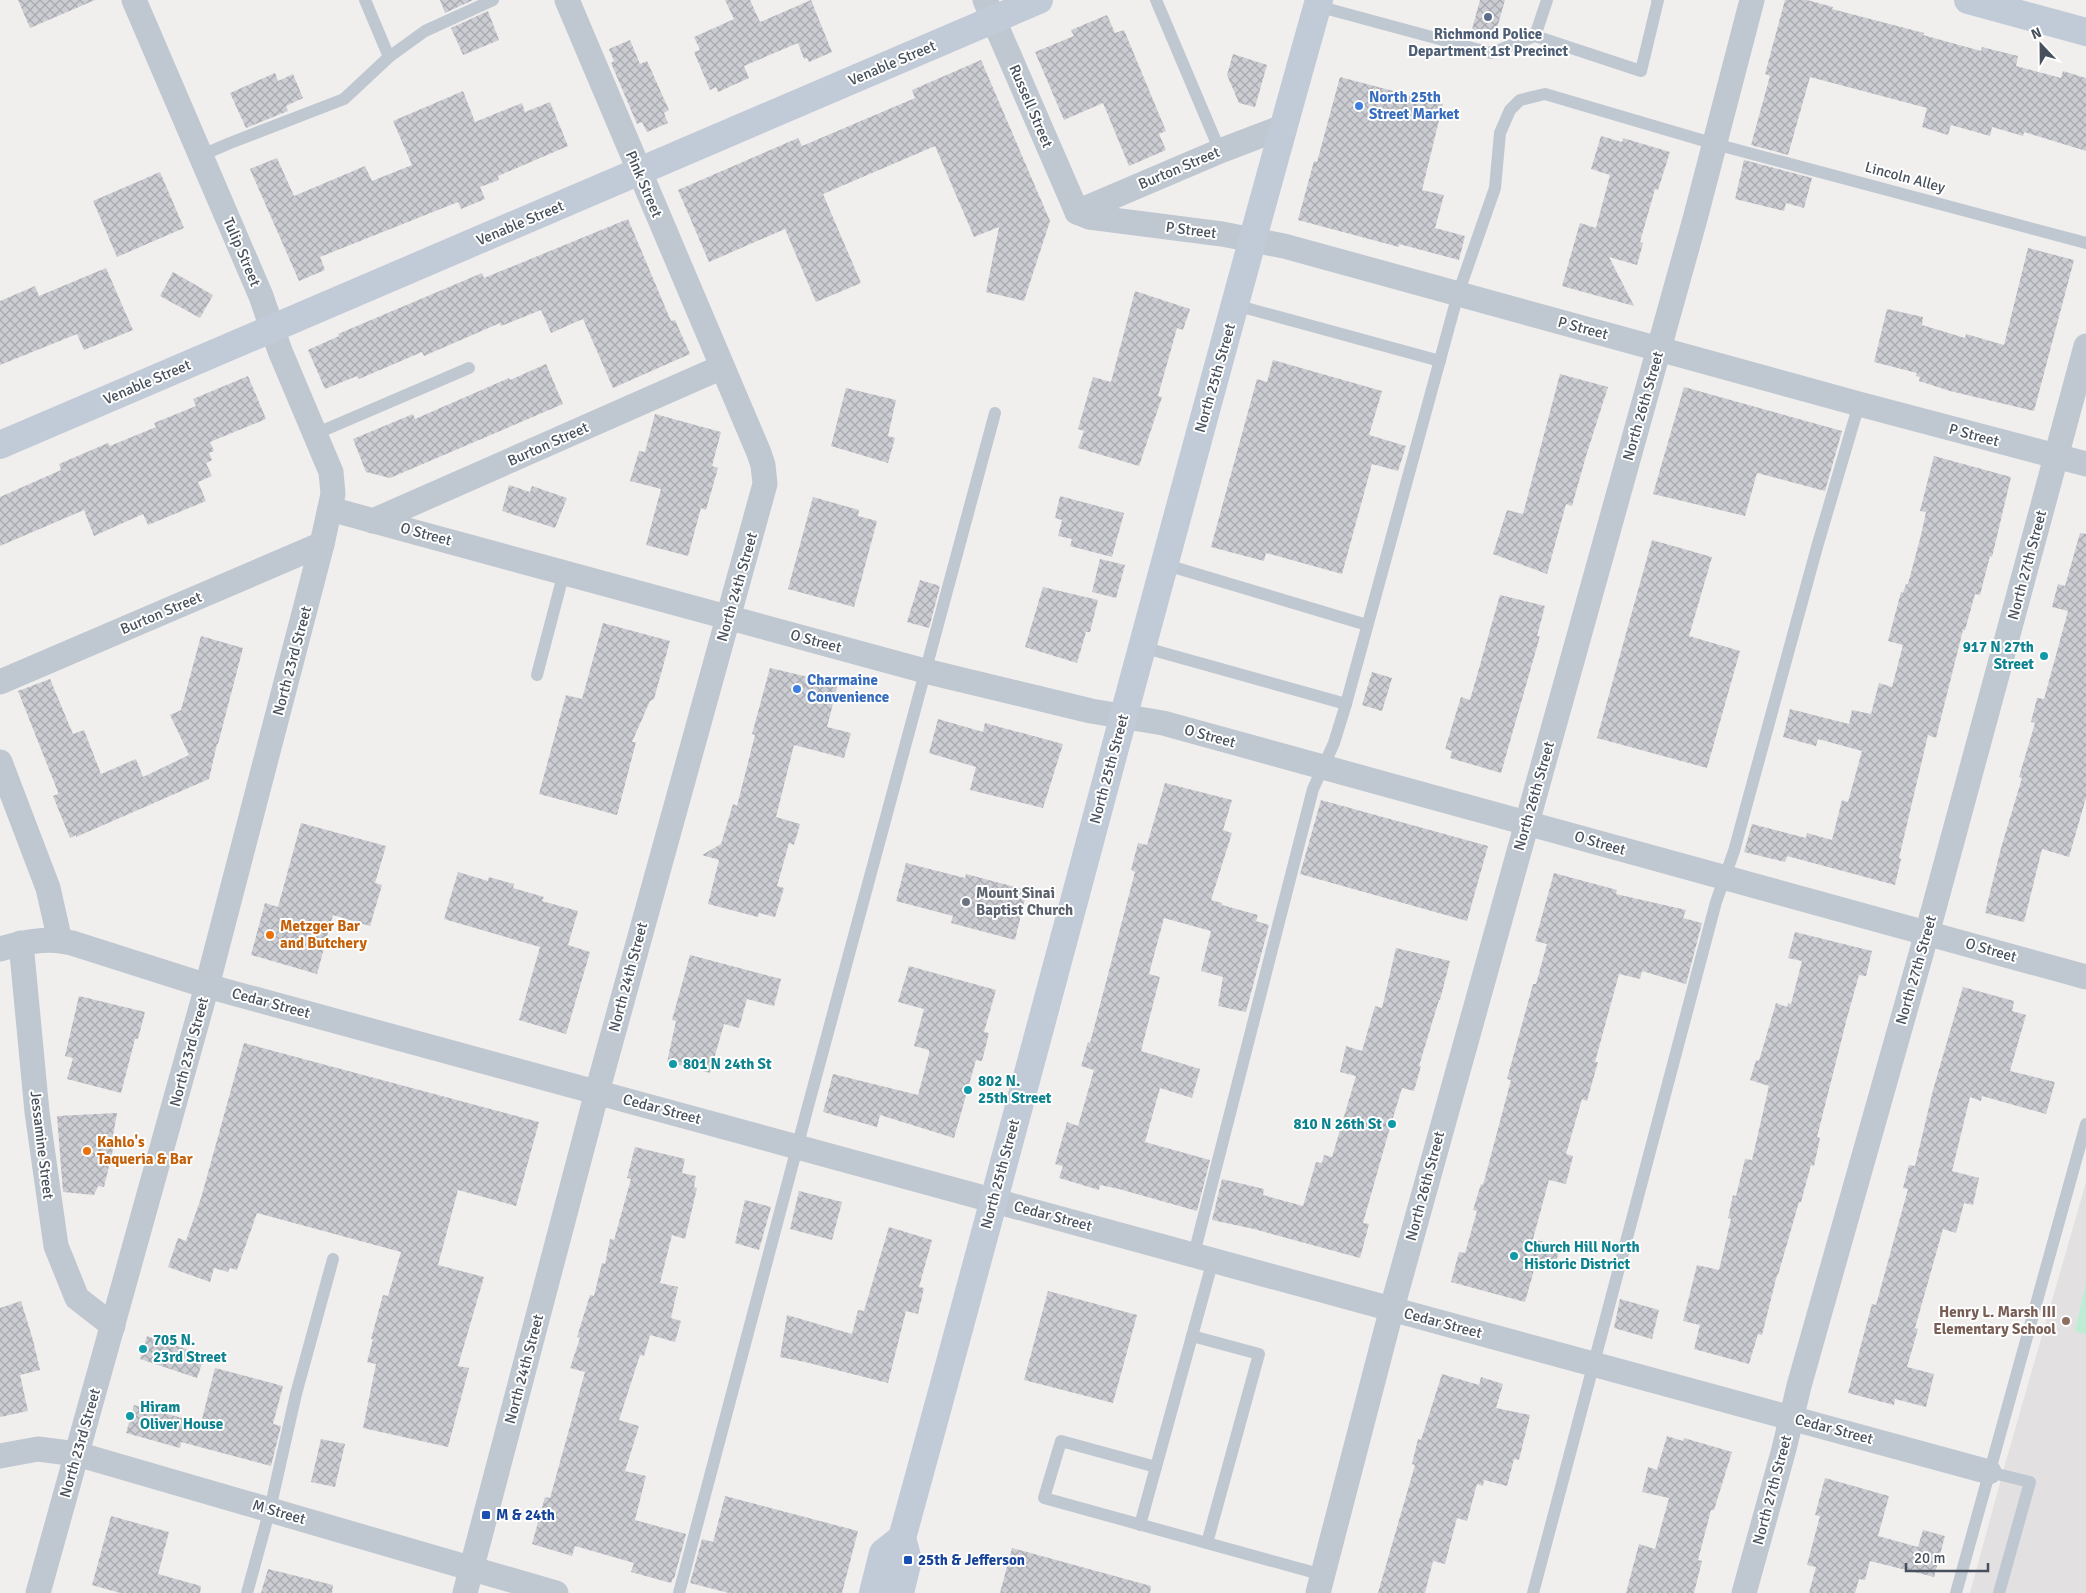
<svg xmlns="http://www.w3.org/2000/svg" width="2086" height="1593" font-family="Signika,sans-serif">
  <defs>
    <pattern id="building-cross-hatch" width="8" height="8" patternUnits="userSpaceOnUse" patternTransform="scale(1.25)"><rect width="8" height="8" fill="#cbcdd3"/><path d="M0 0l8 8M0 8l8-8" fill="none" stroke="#a7a9ae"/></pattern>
  </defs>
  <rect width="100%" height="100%" fill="#f1efee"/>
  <path fill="#e2e0e1" d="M2086,1182V1593H1970L2006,1461Z"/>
  <path fill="#bdeed5" d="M2086,1283V1334L2075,1331Z"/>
  <g fill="url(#building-cross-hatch)">
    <path d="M18,0H95L30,28Z"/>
    <path d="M440,0H473L445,13Z"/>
    <path d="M725,0H750L760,22L811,0L832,52L809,62L807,58L804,59L798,43L744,66L749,78L718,92L716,87L710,90L694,52L700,50L694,37L734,19Z"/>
    <path d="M1480,0H1505L1494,39L1471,33Z"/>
    <path d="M1785,0H1807L1833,7L1832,9L1924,33L1923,35L1981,51L1982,47L2018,56L2016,66L2061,78L2063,71L2086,78V151L2024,132L2023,136L1992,127L1990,136L1951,125L1948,135L1922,127L1927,108L1810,77L1788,155L1751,145L1770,76L1765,74Z"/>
    <path d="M488,11L499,40L463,55L451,28Z"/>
    <path d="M1107,15L1115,33L1124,30L1166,131L1159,134L1166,150L1129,166L1103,103L1064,120L1035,52L1074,36L1071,30Z"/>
    <path d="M630,40L640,64L647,61L669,110L664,113L668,123L647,132L642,122L637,124L611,63L614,61L609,49Z"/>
    <path d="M1233,54L1267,65L1255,107L1239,103L1227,75Z"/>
    <path d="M981,60L1050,221L1024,301L986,292L999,227L974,237L935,146L823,194L861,283L816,302L785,229L709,262L678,190L798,138L802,146L915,98L912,90Z"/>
    <path d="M275,73L278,81L293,74L303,98L286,106L288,111L246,128L230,93Z"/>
    <path d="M1340,77L1443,104L1422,190L1444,195L1435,228L1465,236L1459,260L1399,244V247L1298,220L1314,161L1317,162Z"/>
    <path d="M463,91L475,122L522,103L525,112L550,102L568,146L498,176L499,180L480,187L485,199L461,209L458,202L320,257L325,270L299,281L250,169L277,158L294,196L365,166L372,181L412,165L393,121Z"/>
    <path d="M1601,136L1622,142L1623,138L1670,152L1658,190L1655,189L1640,242L1643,243L1637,265L1609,257L1634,306L1562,286L1580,223L1596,228L1610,175L1591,169Z"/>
    <path d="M1744,160L1812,178L1804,208L1786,203L1784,211L1735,199Z"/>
    <path d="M160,172L184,228L117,257L93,201Z"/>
    <path d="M628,219L671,321L675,320L690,354L613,388L583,319L551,333L541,310L501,326L500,323L424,356L422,352L359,379L357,376L325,389L308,350L339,336L338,334L482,273L484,278Z"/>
    <path d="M2028,248L2074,260L2034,411L1950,391L1919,381L1920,377L1916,376L1917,373L1874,362L1887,309L1923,317L1922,325L1965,338L1966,334L2004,345Z"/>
    <path d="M106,268L133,330L84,350L77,334L0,365V301L35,286L39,296Z"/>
    <path d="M173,272L213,295L200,318L160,296Z"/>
    <path d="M1135,291L1190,309L1183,330L1177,328L1158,396L1162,397L1139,466L1078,448L1084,431L1078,429L1093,377L1111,382Z"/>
    <path d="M1273,360L1382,391L1369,435L1406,446L1398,471L1372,464L1342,574L1266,553L1264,561L1211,547L1257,379L1267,382Z"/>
    <path d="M546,364L563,404L390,478L366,472L353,439L413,414L415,419L509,378L510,380Z"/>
    <path d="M1560,374L1608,387L1586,456L1572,506L1566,504L1547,574L1493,554L1507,510L1523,514Z"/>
    <path d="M248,376L266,419L210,442L214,451L209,453L212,460L206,463L212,476L198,482L206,501L148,525L143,514L94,536L84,510L0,546V497L61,470L59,464L108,443L110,446L156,427L154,423L196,406L193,399Z"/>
    <path d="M1684,387L1842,431L1825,491L1757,473L1745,516L1653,494Z"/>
    <path d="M846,388L896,400L888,436L895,438L888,463L831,446Z"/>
    <path d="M655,414L721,432L712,466L718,468L706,510L701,508L688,556L646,545L661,489L630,481L639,451L645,452Z"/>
    <path d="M1934,456L2011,477L1992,557L1990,556L1980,595L1975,594L1965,630H1963L1936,738L1928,735L1899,858L1901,859L1895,885L1787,856L1785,862L1744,852L1752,824L1806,838L1807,833L1832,840L1842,800L1848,802L1862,751L1818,739L1816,746L1783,737L1790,709L1849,724L1852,710L1871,714L1879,683L1892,687L1903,645L1888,641L1901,592L1903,593L1906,584H1908L1921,535L1926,512L1920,511Z"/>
    <path d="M509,485L530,492L532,486L567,498L555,528L502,511Z"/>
    <path d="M1060,496L1124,513L1112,557L1070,546L1072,539L1058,536L1062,520L1055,518Z"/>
    <path d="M813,497L859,510L858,516L877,521L854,607L788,589Z"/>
    <path d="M2080,533L2086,534V798L2069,857L2042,849L2024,922L1985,913L2001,848L2022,778L2019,777L2035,723L2031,722L2037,698L2044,699L2068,611L2052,607L2058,584L2065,586Z"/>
    <path d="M1652,540L1712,557L1689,636L1740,651L1707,768L1597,738Z"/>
    <path d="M1100,559L1125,565L1116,598L1092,592Z"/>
    <path d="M920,580L940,586L929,628L907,622Z"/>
    <path d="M1043,587L1098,600L1090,632H1086L1077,663L1025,647Z"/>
    <path d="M1500,595L1545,606L1537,636H1540L1501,773L1450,758L1452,751L1445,749L1461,697L1470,700Z"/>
    <path d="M603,623L670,641L654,699L650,701L632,742H636L617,815L539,794L566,695L582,699Z"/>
    <path d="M201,636L243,648L218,744H217L209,779L76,837V835L70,838L53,796L58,794V792L18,691L50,679L73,734L84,730L101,774L136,759L143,777L189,755L170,715L181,710Z"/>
    <path d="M770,668L838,684L827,727L851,733L844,758L794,745L776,817L800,824L794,845L789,843L777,886L784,888L775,917L759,913L758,917L708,904L719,860L702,855L721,844L733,804L737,806L755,735L752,734Z"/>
    <path d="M1372,672L1392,678L1382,711L1362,705Z"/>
    <path d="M938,719L983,732L985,723L1063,744L1043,808L970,790L976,767L929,753Z"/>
    <path d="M1165,783L1232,800L1223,830L1232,833L1211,900L1222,903V905L1258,915L1256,921L1269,925L1246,1012L1218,1006L1223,977L1201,971L1211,931L1164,918L1149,974L1160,977L1141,1051L1200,1069L1192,1098L1160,1088L1145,1142L1210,1160L1197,1211L1119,1189L1100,1185L1099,1190L1059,1178L1063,1166L1055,1164L1067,1122L1078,1126L1094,1070L1081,1066L1088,1042L1090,1043L1135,872L1131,870L1138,843L1147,845Z"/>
    <path d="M1321,800L1488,846L1467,921L1300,874Z"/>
    <path d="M301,823L386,846L375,883L382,885L370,926L333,915L317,974L251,955L265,903L278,907Z"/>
    <path d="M906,863L965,878L966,874L1027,890L1015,940L951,923L953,916L896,901Z"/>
    <path d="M458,872L488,881L489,877L514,884L513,888L544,897L542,901L578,911L568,945L590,952L566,1034L519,1020L540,947L444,919Z"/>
    <path d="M1554,873L1617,890L1616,894L1686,910L1683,918L1702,923L1686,984L1642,971L1640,979L1619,974L1595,1062H1598L1587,1101L1582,1099L1566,1154L1573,1156L1566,1184L1549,1180L1533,1239L1560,1246L1555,1268L1536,1263L1525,1302L1451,1282L1459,1252L1465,1253L1477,1211L1473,1210L1481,1184L1483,1185L1511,1080L1507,1079L1533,984H1536L1547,944L1535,941Z"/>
    <path d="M1795,932L1872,951L1866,976L1859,975L1847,1018L1817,1137L1820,1138L1814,1166L1811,1165L1801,1202H1799L1778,1275H1777L1762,1335L1758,1334L1749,1364L1694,1349L1700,1325L1683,1321L1697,1265L1719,1270L1731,1219L1728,1218L1733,1195L1736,1196L1745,1159L1752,1160L1769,1086L1750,1080L1756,1060L1759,1061L1776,1003L1787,1007L1788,1003L1791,1004L1802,961L1788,958Z"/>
    <path d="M1396,948L1450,961L1440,1000H1439L1419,1066H1421L1414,1091L1402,1088L1389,1131L1363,1223L1369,1224L1360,1258L1254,1229L1212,1220L1222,1179L1264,1189L1263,1195L1303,1206L1316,1162L1322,1163L1324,1155L1332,1157L1356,1076L1340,1072L1346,1046L1362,1051L1375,1006L1382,1008Z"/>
    <path d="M690,955L781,979L774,1006L747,999L739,1028L724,1024L710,1073L667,1062L676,1021L672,1020Z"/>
    <path d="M909,966L996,990L984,1032L989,1033L982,1061L976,1060L954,1138L880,1115L877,1127L823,1112L833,1074L918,1095L929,1054V1050L914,1046L924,1009L898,1002Z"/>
    <path d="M1963,987L2014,1001L2012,1011L2026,1015L2010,1071L2055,1082L2046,1114L1982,1096L1981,1101L1970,1097L1952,1171L1979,1178L1973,1205L1964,1203L1956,1233L1943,1229L1915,1328L1918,1329L1907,1367L1934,1374L1926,1407L1895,1399L1894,1405L1848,1393L1872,1304L1876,1305L1908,1189L1903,1188L1909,1165L1915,1166L1933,1090Z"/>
    <path d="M79,996L145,1012L138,1039H135L121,1093L67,1079L73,1058L65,1056Z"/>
    <path d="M244,1043L539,1122L516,1206L458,1190L438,1265L484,1277L458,1366L469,1368L448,1447L363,1428L376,1364L367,1362L373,1339H371L383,1295L388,1296L401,1252L257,1213L237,1270L230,1268L228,1272L214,1268L210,1282L168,1267L178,1238L186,1241L201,1198Z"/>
    <path d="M117,1113L113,1136L116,1137L104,1187L98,1186L94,1195L63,1192L57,1116Z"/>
    <path d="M635,1147L685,1159L682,1173L696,1176L694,1187L697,1188L685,1239L672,1235L660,1283L678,1287L671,1318L681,1321L675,1342L650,1335L644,1356L640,1355L619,1420L639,1426L625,1471L646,1476L635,1520L686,1534L674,1579L673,1578L671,1583L631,1572L634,1563L575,1546L572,1556L532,1544L545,1497L550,1498L585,1372L570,1368L580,1338L577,1337L590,1295L594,1296L602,1263L605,1264L610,1239L614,1240L631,1179L627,1178Z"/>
    <path d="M799,1191L842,1202L832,1240L790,1229Z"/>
    <path d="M745,1200L771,1207L759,1250L735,1243Z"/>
    <path d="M889,1227L932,1240L919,1287L924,1288L918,1314L906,1311L888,1383L805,1362L780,1357L787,1315L852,1334L858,1310L864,1311Z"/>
    <path d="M1048,1291L1137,1315L1113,1403L1024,1380Z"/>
    <path d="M1620,1299L1659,1310L1652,1339L1614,1328Z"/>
    <path d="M21,1301L33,1340L40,1370L20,1375L28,1411L0,1417V1308Z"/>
    <path d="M147,1336L205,1355L197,1378L140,1359Z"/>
    <path d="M215,1368L283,1386L273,1424L281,1426L271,1466L181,1442L180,1448L126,1433L134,1405L201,1423Z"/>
    <path d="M1442,1374L1479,1385L1481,1377L1503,1384L1496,1408L1530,1415L1519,1460L1514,1459L1507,1486L1484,1480L1483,1486L1477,1484L1467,1521L1457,1518L1445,1564L1433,1561L1425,1593H1378L1415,1465L1412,1464L1418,1439L1421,1440Z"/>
    <path d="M1667,1436L1683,1441L1684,1438L1732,1452L1714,1510H1711L1698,1560L1702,1561L1694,1593H1626L1639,1544L1655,1549L1669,1498L1642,1492L1648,1467L1657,1470Z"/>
    <path d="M321,1439L345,1444L335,1487L311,1482Z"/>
    <path d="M1825,1478L1889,1496L1878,1536L1918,1547L1923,1530L1945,1536L1934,1577L1870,1561L1865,1580L1859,1579L1855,1593H1809L1816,1567L1807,1565L1820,1516L1815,1515Z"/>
    <path d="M725,1496L858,1531L842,1593H729L690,1583L702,1539L713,1542Z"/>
    <path d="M111,1516L169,1532L158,1574L201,1586L200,1593H120L92,1585Z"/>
    <path d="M1012,1548L1151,1586L1150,1593H1000Z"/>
    <path d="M268,1569L333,1585L332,1593H261Z"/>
  </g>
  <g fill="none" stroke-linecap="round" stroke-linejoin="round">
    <g stroke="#bfc7d0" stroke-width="12">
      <path d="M365,0L389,57"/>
      <path d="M1156,0L1220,151"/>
      <path d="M1317,6L1491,53L1535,36L1547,0"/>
      <path d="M1535,36L1641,71L1658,0H1657"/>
      <path d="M200,156L230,143L344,99L389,57L425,31L493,0"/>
      <path d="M1235,305L1440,361"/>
      <path d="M315,434L469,368"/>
      <path d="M1163,564L1367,625"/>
      <path d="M1142,647L1346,704"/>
      <path d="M537,675L564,572"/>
      <path d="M1194,1254L1313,789L1334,743L1346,704L1458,294L1495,188L1500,133L1510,110L1520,100L1545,94L1715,144L2086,243"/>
      <path d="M1192,1336L1259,1354L1207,1543"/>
      <path d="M1156,1467L1061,1441L1044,1498L1323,1575"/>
      <path d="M1989,1472L2030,1482L1999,1593"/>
      <path d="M1140,1525L1213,1260"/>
      <path d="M247,1593L270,1509L296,1394L333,1259"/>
      <path d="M679,1593L807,1110L995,413"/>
      <path d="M1533,1593L1716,902L1734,851L1817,547L1859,404"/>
      <path d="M1956,1593L2086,1124"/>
    </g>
    <g stroke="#bfc7d0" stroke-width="25">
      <path d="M985,0L1077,212"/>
      <path d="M1077,212L1089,217L1222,234L1284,246L1859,404L2086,464"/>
      <path d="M1077,212L1220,151L1283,127"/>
      <path d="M330,509L925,671L1091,711L1163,723L2086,977"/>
      <path d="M373,521L722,367"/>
      <path d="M0,682L322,544"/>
      <path d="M0,762L48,888L60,941"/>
      <path d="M21,943L37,1112L56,1246L77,1298L113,1326"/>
      <path d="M0,949C24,942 47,937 72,943L207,986L1989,1472"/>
      <path d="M0,1456L38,1449L77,1454L556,1593"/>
      <path d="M38,1593L207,986L322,544L333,494L331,472L280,351L261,296L134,0"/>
      <path d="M465,1593L597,1092L765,484L763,465L759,453L567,0"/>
      <path d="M1318,1593L1392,1308L1695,219L1752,0"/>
      <path d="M1744,1593L1784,1449L1799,1386L1934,908L2086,346"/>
    </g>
    <g stroke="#c1cad7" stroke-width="28">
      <path d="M1968,0L2086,32"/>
      <path d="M0,445L1039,0"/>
      <path d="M873,1593L883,1553L902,1538"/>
      <path d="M900,1593L908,1560L902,1538C1043,1026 1175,512 1319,0"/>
    </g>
  </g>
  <circle fill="#5c6f8a" stroke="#fff" stroke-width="2" cx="1488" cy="17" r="5"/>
  <g fill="#3f7fe0" stroke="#fff" stroke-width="2">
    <circle cx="1359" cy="106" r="5"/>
    <circle cx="797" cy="689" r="5"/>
  </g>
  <g fill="#0f9aa8" stroke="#fff" stroke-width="2">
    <circle cx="2044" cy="656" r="5"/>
    <circle cx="673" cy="1064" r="5"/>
    <circle cx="968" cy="1090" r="5"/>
    <circle cx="1392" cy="1124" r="5"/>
    <circle cx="1514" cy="1256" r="5"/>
    <circle cx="143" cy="1349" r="5"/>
    <circle cx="130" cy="1416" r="5"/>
  </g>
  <circle fill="#6b7280" stroke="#fff" stroke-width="2" cx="966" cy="902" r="5"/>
  <g fill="#e8710a" stroke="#fff" stroke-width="2">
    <circle cx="270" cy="935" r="5"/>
    <circle cx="87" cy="1151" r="5"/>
  </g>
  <circle fill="#8d6e63" stroke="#fff" stroke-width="2" cx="2066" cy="1321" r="5"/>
  <g fill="#1a4fb4" stroke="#fff" stroke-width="2">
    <rect x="481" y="1510" width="10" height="10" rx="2.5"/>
    <rect x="903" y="1555" width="10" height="10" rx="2.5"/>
  </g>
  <g text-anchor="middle" stroke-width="4" stroke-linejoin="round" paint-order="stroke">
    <g font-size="15" font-weight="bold" fill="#4e5e75" stroke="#fff">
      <text x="1488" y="39">Richmond Police<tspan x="1488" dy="17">Department 1st Precinct</tspan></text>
    </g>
    <g font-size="15" fill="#47505c" stroke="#fff">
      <text transform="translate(892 63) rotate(-23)" y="5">Venable Street</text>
      <text transform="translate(1031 106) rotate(67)" y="5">Russell Street</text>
      <text transform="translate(1179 168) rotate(-23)" y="5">Burton Street</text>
      <text transform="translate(1905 177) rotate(15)" y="5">Lincoln Alley</text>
      <text transform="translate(644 184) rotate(67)" y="5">Pink Street</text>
      <text transform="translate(520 223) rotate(-23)" y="5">Venable Street</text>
      <text transform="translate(1191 230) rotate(7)" y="5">P Street</text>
      <text transform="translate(242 252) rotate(67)" y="5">Tulip Street</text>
      <text transform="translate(1583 328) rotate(15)" y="5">P Street</text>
      <text transform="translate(1215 378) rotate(-74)" y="5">North 25th Street</text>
      <text transform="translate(147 382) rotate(-23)" y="5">Venable Street</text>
      <text transform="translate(1643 406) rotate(-74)" y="5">North 26th Street</text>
      <text transform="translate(1974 435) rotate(15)" y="5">P Street</text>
      <text transform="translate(548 444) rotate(-24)" y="5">Burton Street</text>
      <text transform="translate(426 534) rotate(15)" y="5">O Street</text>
      <text transform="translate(2027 565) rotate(-75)" y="5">North 27th Street</text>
      <text transform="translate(737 587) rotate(-74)" y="5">North 24th Street</text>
      <text transform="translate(161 613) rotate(-23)" y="5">Burton Street</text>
      <text transform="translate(816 641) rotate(15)" y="5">O Street</text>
      <text transform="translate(292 661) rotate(-75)" y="5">North 23rd Street</text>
      <text transform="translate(1210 736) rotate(15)" y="5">O Street</text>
      <text transform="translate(1109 769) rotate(-75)" y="5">North 25th Street</text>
      <text transform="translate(1534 796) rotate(-74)" y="5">North 26th Street</text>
      <text transform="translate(1600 843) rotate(16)" y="5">O Street</text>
      <text transform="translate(1991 950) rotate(16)" y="5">O Street</text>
      <text transform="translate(1916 970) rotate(-74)" y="5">North 27th Street</text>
      <text transform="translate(628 977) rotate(-75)" y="5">North 24th Street</text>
      <text transform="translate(271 1003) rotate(15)" y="5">Cedar Street</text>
      <text transform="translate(189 1052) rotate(-75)" y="5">North 23rd Street</text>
      <text transform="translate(662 1109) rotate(15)" y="5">Cedar Street</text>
      <text transform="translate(42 1145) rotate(83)" y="5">Jessamine Street</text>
      <text transform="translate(1000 1174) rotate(-75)" y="5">North 25th Street</text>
      <text transform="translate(1425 1186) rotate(-75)" y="5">North 26th Street</text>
      <text transform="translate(1053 1216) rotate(15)" y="5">Cedar Street</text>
      <text transform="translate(1443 1323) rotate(15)" y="5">Cedar Street</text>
      <text transform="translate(524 1369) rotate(-75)" y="5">North 24th Street</text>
      <text transform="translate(1834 1429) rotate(15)" y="5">Cedar Street</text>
      <text transform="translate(80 1443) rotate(-74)" y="5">North 23rd Street</text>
      <text transform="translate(1772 1490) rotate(-75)" y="5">North 27th Street</text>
      <text transform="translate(279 1512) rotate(16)" y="5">M Street</text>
    </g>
    <g font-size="15" font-weight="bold" fill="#366cbe" stroke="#fff" text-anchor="start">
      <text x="1369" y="102">North 25th<tspan x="1369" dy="17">Street Market</tspan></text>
      <text x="807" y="685">Charmaine<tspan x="807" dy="17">Convenience</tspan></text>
    </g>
    <g font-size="15" font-weight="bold" fill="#0d838f" stroke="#fff" text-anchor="start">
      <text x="2034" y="652" text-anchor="end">917 N 27th<tspan x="2034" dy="17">Street</tspan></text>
      <text x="683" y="1069">801 N 24th St</text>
      <text x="978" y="1086">802 N.<tspan x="978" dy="17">25th Street</tspan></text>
      <text x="1382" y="1129" text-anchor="end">810 N 26th St</text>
      <text x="1524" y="1252">Church Hill North<tspan x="1524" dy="17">Historic District</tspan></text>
      <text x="153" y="1345">705 N.<tspan x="153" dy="17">23rd Street</tspan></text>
      <text x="140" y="1412">Hiram<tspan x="140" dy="17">Oliver House</tspan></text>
    </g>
    <g font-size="15" font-weight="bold" fill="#5b616d" stroke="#fff" text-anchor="start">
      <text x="976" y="898">Mount Sinai<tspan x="976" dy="17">Baptist Church</tspan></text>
    </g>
    <g font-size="15" font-weight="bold" fill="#c56008" stroke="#fff" text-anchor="start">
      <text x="280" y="931">Metzger Bar<tspan x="280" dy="17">and Butchery</tspan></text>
      <text x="97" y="1147">Kahlo's<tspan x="97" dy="17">Taqueria &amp; Bar</tspan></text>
    </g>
    <g font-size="15" font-weight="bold" fill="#785e54" stroke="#fff" text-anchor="end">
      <text x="2056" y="1317">Henry L. Marsh III<tspan x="2056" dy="17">Elementary School</tspan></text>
    </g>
    <g font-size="15" font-weight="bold" fill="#164399" stroke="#fff" text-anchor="start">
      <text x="496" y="1520">M &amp; 24th</text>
      <text x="918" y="1565">25th &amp; Jefferson</text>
    </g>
  </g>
  <g transform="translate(2041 45) rotate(338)" stroke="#ffffff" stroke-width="4" paint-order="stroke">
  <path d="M0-4L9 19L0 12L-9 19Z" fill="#47505c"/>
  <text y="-8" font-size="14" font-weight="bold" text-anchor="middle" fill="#47505c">N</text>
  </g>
  <path d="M1906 1563v8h82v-8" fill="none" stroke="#47505c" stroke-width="2.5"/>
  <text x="1914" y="1563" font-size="15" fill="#47505c" stroke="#ffffff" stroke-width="4" paint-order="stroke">20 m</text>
</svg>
